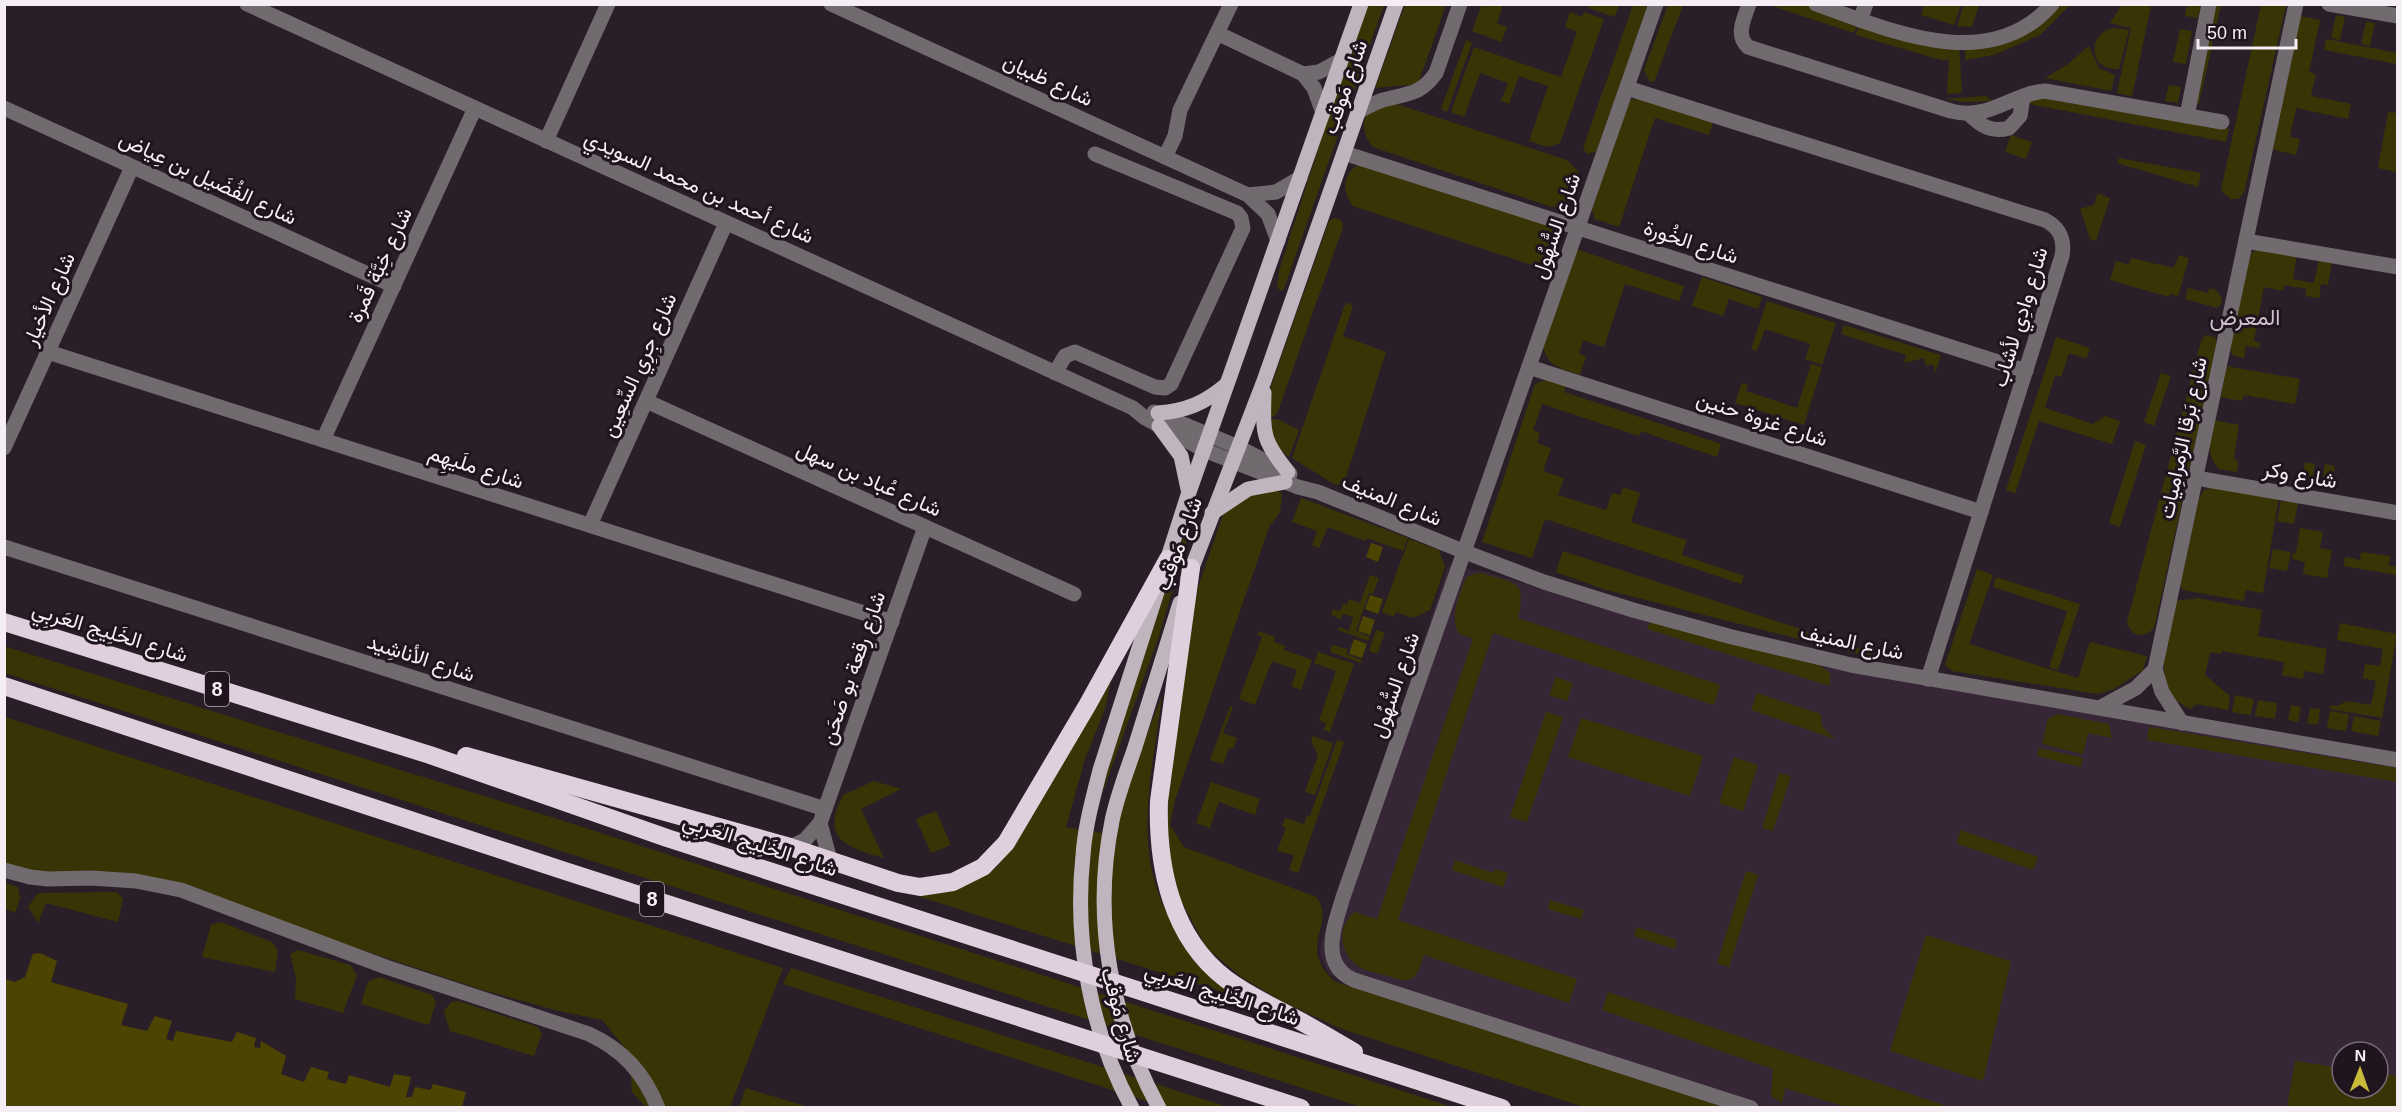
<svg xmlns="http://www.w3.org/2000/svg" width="2402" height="1112" font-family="Arial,Vazirmatn,sans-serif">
  <rect width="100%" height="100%" fill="#2a1f28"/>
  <path fill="#372635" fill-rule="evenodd" d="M1448,566L1486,572L1598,607L1798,663L2397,764V1107H1736L1338,979L1329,974L1324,963L1320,954L1321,941L1383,765ZM2342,1052H2378V1088H2342Z"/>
  <g fill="#393406">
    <path d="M1482,4L1503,5L1497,23L1507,27L1501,42L1472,31Z"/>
    <path d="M2145,4L2151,6L2132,96L2117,93L2131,28L2110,23L2122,5Z"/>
    <path d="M1368,5H1384L1283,291L1277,288L1279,271L1330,112Z"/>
    <path d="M1405,5H1446L1418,84L1375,88Z"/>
    <path d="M1589,5V4L1619,5L1615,17L1588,8Z"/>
    <path d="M1633,5H1648L1596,152L1587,154L1583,148Z"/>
    <path d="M1668,5H1683L1654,82L1649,81L1644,70Z"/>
    <path d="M1769,5H1805L1858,23L1854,33Z"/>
    <path d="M1924,5V4L1961,5L1954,25L1921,15Z"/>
    <path d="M1964,5H1979L1972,27L1957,26Z"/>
    <path d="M2060,5H2070L2040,35L1994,55L1965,60V50L2056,10Z"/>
    <path d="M2187,5H2201L2198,18L2185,16Z"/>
    <path d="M2215,5H2221L2199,104L2193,103Z"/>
    <path d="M2261,5H2286L2244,193L2238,199H2230L2221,190Z"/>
    <path d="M1570,12L1583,17L1584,12L1604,19L1560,143L1548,147L1529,141L1548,86L1519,76L1509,104L1501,101L1508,83L1480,73L1464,117L1451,112L1474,47L1561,77L1577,32L1565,27Z"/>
    <path d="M2336,15L2345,17L2340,40L2331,38Z"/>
    <path d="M2299,16L2320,20L2309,72L2316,74L2311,96L2351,104L2348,119L2296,108L2290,137L2300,139L2296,155L2271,149Z"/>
    <path d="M1860,22L1959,47L1962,93L1947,94L1949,60H1941L1856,35Z"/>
    <path d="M2366,22L2375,23L2370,46L2361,44Z"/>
    <path d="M2115,28L2129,30L2119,69C2089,72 2085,32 2115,28Z"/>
    <path d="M2180,29L2192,31L2186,64L2173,62Z"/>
    <path d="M2326,39L2397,53V64L2324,50Z"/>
    <path d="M1466,40L1472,43L1447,112L1441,109Z"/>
    <path d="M2089,46L2099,68L2115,75L2111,91L2045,78L2068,64Z"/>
    <path d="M2169,85L2181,87L2178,103L2165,101Z"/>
    <path d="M2040,91L2229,129L2226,142L2030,104L2033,93Z"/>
    <path d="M1986,96L1992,101L1964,102L1946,99Z"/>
    <path d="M1645,97L1714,120L1709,135L1655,118L1619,227L1595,219L1592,210L1629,100Z"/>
    <path d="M1393,103L1567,160L1579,172C1583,192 1572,206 1552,207L1373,147C1365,138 1359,121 1370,112C1376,107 1386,105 1393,103Z"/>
    <path d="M2388,112L2397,113V172L2378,168Z"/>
    <path d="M2011,135L2032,142L2026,159L2005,152Z"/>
    <path d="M2119,158L2201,173L2198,187L2117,163Z"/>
    <path d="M1364,162L1554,223C1567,243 1556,264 1532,265L1353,206C1339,189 1344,170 1364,162Z"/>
    <path d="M2098,193L2110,198L2096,241L2090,239L2080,209L2094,205Z"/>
    <path d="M1334,218L1341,220L1343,227L1277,414L1271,418L1263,409L1329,221Z"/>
    <path d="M2259,248L2297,254L2293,279L2314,283L2319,260L2332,262L2328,285L2321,284L2319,298L2306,296V289L2284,285L2283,291L2264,287L2254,341L2260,343L2259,348L2246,346L2244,358L2234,356L2229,349L2248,256Z"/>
    <path d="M1576,249L1684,286L1679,301L1625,284L1604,347L1583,340L1579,354L1586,356L1580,375C1562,369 1545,366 1543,344Z"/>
    <path d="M2179,255L2189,258L2178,296L2170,294L2169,297L2110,280L2116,261L2129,265L2131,258L2174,268Z"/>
    <path d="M1702,277L1762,297L1758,309L1729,299L1723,316L1692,306Z"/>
    <path d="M2188,288L2208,293L2209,288L2216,290L2222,298L2221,304L2217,308L2185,299Z"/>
    <path d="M1767,301L1836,323L1822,365L1805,359L1810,344L1765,329L1757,351L1751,349Z"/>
    <path d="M1346,302L1353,306L1343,336L1386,352L1346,477L1340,485L1334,484L1292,458Z"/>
    <path d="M1844,325L1941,355L1935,373L1933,364L1926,366L1924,358L1904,363L1906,355L1841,334Z"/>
    <path d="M2205,335L2215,337L2217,344L2154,628C2145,639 2131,637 2127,622L2201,341Z"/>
    <path d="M2056,337L2090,348L2086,359L2069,353L2061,377L2055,375L2045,408L2093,424L2105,416L2120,421L2112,444L2039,421L2015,493L2006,490Z"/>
    <path d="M1811,364L1822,367L1804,425L1735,403L1742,383L1748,384L1746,391L1797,408Z"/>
    <path d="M2226,366L2300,379L2295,404L2244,395L2242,401L2221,397Z"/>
    <path d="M2161,373L2171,376L2154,426L2144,422Z"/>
    <path d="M1549,379L1566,385L1564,392L1721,444L1717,457L1641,431L1639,436L1542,404L1533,430L1540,433L1537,443L1551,448L1543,471L1564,478L1558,495L1606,510L1612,493L1620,495L1623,487L1640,493L1631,522L1687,540L1682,555L1744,576L1741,584L1545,519L1532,558L1482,542L1535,384Z"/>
    <path d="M1277,419L1299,430L1289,457L1272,444L1265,420Z"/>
    <path d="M2213,420L2239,425L2234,459L2238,460L2237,472L2219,469C2205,453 2210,440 2213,420Z"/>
    <path d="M2135,441L2146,445L2120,527L2109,523Z"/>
    <path d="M2305,462L2315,464L2312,480L2302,478Z"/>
    <path d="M2325,464L2335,466L2332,482L2322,480Z"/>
    <path d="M2218,485L2279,496L2263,593L2246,590L2244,601L2183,590L2180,586L2198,500L2204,490Z"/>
    <path d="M1273,487L1282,494L1280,512L1269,527L1175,800L1170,825L1184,847L1316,897C1338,924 1294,947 1336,982L1725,1107H1584L1342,1029L1285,1003L1241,977L1206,947L1173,886L1160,832L1165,767L1198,587L1223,515L1239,498Z"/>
    <path d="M1301,498L1408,538L1403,551L1367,538L1365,541L1328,527L1319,548L1312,545L1317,531L1292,522Z"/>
    <path d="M2281,501L2298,503L2294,524L2277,521Z"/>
    <path d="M2300,528L2323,532L2320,548L2332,550L2327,578L2303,574L2305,562L2292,559L2293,553H2296Z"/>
    <path d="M1184,536L1188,537L1158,639L1091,824L1108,757Z"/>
    <path d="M1409,539L1439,550L1445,567L1430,610L1413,618L1396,612L1394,617L1382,612Z"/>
    <path d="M2273,549L2291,552L2287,571L2269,568Z"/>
    <path d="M1563,551L1877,654V659L1603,589L1556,572Z"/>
    <path d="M2361,552L2390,556L2389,565L2397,567V575L2344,566L2345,557L2360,560Z"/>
    <path d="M1977,569L1993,575L1969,644L2078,678L2090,642L2147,656L2143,670L2114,689L2098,694L1952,671L1945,665Z"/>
    <path d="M1481,573C1515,584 1527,579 1518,618L1720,685L1714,705L1493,633L1398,920L1577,979L1569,1003L1424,955C1421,963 1419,975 1411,979C1404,983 1395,978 1388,976C1379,973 1366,972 1358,966C1339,953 1337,925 1355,912L1377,919L1473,639L1458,633C1450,613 1459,597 1466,578L1473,574Z"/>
    <path d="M1370,575L1379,578L1373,594L1369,593L1356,631L1370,637L1368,641L1338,630L1339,627L1349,631L1353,617L1343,614L1341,619L1331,615L1333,609L1340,611L1343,604L1347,605L1349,599L1360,603Z"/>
    <path d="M1996,577L2080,604L2058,670L2049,667L2067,611L1993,587Z"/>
    <path d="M2197,598L2262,610L2258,636L2327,649L2323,674L2304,671L2303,679L2282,675L2284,662L2222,651L2221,654L2210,652L2205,675L2230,696L2228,710L2197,704L2190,709C2147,688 2168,637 2176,601Z"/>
    <path d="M1651,620L1816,663L1830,673V686L1647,629Z"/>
    <path d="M2340,623L2397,634L2382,718L2330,709L2331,705L2337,706L2347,701L2371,705L2376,681L2363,678L2365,664L2380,666L2383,649L2337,640Z"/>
    <path d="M1376,630L1385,633L1377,654L1369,651Z"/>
    <path d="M1259,631L1275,637L1274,642L1286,646L1284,650L1312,660L1301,690L1291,686L1297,670L1272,661L1255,705L1239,699L1262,637L1257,635Z"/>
    <path d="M1332,645L1348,649L1346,654L1362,660L1361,663L1330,652Z"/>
    <path d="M4,646L551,817L1452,1107H1361L5,673Z"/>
    <path d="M1318,652L1354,664L1330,732L1324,730L1326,723L1319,720L1336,671L1314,663Z"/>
    <path d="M1556,677L1573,683L1567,701L1549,695Z"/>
    <path d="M1111,680L1105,709L1085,759L1066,827L1115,835L1127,783L1162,696C1152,776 1129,854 1175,927C1186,946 1217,973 1234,990L1235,996L920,897L924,893C955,892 971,884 997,867Z"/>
    <path d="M1757,693L1821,714L1822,726L1835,739L1751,710Z"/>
    <path d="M2235,695L2254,699L2251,715L2232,712Z"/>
    <path d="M2258,700L2277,703L2275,719L2255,716Z"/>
    <path d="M2291,705L2301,707L2298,722L2288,720Z"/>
    <path d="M1230,706L1233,707L1223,733L1237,738L1233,749L1229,748L1223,764L1210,760Z"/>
    <path d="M2310,708L2320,709L2318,725L2307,723Z"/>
    <path d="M2330,711L2349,714L2346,731L2327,728Z"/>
    <path d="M1546,712L1563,717L1527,822L1510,817Z"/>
    <path d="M2057,714L2109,724L2112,738L2088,733L2083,754L2042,744L2048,719Z"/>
    <path d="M2354,716L2381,721L2378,736L2351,731Z"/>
    <path d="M5,717L783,968L730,1107H646L632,1092L630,1054L602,1020L555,1010L483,990L317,935L166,881L54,878L5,865Z"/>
    <path d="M1581,718L1703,756L1690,796L1568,757Z"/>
    <path d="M2149,727L2397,768V782L2147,740Z"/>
    <path d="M1313,736L1333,743L1315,795L1305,792L1318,755L1311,741Z"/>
    <path d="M1337,740L1344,742L1298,873L1289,870L1294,855L1277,851L1286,828L1282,826L1285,818L1304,824L1307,815L1310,816Z"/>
    <path d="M2039,748L2083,758L2081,767L2037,756Z"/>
    <path d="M1734,757L1758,765L1743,811L1719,803Z"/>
    <path d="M1779,773L1791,776L1773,831L1762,828Z"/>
    <path d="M874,781L901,789L861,809L884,858C864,852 829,845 835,817C836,809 840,802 843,795Z"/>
    <path d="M1211,782L1260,799L1255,815L1219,802L1210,828L1196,823Z"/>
    <path d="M936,811L951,845L931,853L916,819Z"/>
    <path d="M1961,830L2038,857L2033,870L1956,843Z"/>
    <path d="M1455,860L1493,873L1495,869L1508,873L1503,887L1452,870Z"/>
    <path d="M1746,871L1758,875L1729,967L1717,963Z"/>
    <path d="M5,883L18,887L20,898L15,913L5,909Z"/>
    <path d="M117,892L123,899L118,922L46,903L38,923L28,907L38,893Z"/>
    <path d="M1550,900L1584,910L1581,919L1548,909Z"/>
    <path d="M221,922L272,942L278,950L275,972L202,957L211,925Z"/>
    <path d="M1637,927L1677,940L1675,949L1634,936Z"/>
    <path d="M1926,935L2011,961L1983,1081L1890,1051Z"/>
    <path d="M298,950L350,965L357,975L343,1013L295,999L296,979L290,954Z"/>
    <path d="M791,968L1228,1107H1165L783,984Z"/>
    <path d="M379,977L432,995L436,1002L429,1025L361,1004L368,982Z"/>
    <path d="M1608,992L1949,1107H1846L1785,1088L1782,1103L1771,1096L1773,1069L1602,1010Z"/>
    <path d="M458,1001L538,1027L542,1034L534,1056L450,1031L444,1011L451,1002Z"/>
    <path d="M2295,1061L2342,1068V1088H2378V1073L2397,1076V1107H2287Z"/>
    <path d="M746,1088L808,1107H739Z"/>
  </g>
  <g fill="#4c4401">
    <path d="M1371,543L1383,547L1378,562L1366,557Z"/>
    <path d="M1370,595L1383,599L1378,614L1365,609Z"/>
    <path d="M1363,616L1375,620L1370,635L1358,631Z"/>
    <path d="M1354,639L1367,644L1362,658L1349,654Z"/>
    <path d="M40,953L57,961L51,982L128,1004L121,1025L147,1031L155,1016L172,1021L166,1039L173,1041L176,1031L232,1042L237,1032L256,1038L254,1047L260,1048L261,1041L286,1056L281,1074L304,1082L311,1067L329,1072L327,1079L346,1084L349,1075L390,1087L394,1074L411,1077L406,1097H412L415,1087L430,1090L433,1084L466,1092L462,1107H5V979L15,982L25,977L33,954Z"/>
  </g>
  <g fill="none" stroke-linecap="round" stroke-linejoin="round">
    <g stroke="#716b70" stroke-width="15">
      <path d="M247,4L1133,408L1145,418L1204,450L1298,487L1318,492L1465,552L1544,582L1633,610L1732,637L1851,665L2398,760"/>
      <path d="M831,4L1248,195L1268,214L1278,241"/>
      <path d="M1656,4L1343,897C1335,925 1318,964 1354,980L1751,1108"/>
      <path d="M1749,4C1744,19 1735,35 1748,47L1951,111C1989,121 2010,94 2045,91L2222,122"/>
      <path d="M1816,4C1889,30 1990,76 2052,4"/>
      <path d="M2329,4L2398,16"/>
      <path d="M1860,20L1866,4"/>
      <path d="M1217,33L1303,74L1314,88L1323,113"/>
      <path d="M1303,74L1319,72L1341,60"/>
      <path d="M1627,88L2045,220C2060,228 2065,239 2062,256L1928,679"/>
      <path d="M4,108L394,286"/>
      <path d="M1358,112C1365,108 1372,104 1380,101C1405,93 1419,97 1436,73L1460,4"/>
      <path d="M1969,114C1981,126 1992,133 2009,128L2020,116L2023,97"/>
      <path d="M2187,116L2209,4"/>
      <path d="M546,141L608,4"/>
      <path d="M1344,153L2026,371"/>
      <path d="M1165,157L1175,136L1180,110L1231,4"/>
      <path d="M1248,195L1276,192L1300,178"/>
      <path d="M2246,241L2398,267"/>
      <path d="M48,352L892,622"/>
      <path d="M1529,367L1981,512"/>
      <path d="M1055,373L1065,356L1075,352L1155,387L1165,388L1171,384L1243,228L1241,218L1237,213L1095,154"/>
      <path d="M646,401L1074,594"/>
      <path d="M1154,412L1238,447L1290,474"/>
      <path d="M323,440L475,108"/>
      <path d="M4,448L132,167"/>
      <path d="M2196,478L2398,513"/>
      <path d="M590,525L726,223"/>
      <path d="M4,547L825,809"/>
      <path d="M2101,707L2136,688L2155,669"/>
      <path d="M2182,723L2162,692L2155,669L2296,4"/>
      <path d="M820,823L830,860"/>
      <path d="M790,847L805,840L820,823L925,527"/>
      <path d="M4,870L30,877L48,879L91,878L136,881L181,890L386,967L589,1034C623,1050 644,1073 658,1108"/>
    </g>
    <g stroke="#c0b4be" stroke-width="15">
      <path d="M1264,393C1263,434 1262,440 1288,472"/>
      <path d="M1158,413C1186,411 1205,403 1226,385"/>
      <path d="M1159,426L1181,456L1188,489"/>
      <path d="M1212,513L1248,489L1285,482"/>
      <path d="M1188,578L1264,381L1396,4"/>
      <path d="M1132,1108C1090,1031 1074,941 1083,855C1085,826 1093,798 1100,770L1188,495L1361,4"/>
      <path d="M1159,1108C1111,1020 1092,920 1112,821C1117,796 1127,771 1135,747C1150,699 1165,651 1180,603"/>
    </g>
    <g stroke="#e0d0dd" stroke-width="18">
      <path d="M1191,568L1159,801C1157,866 1171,937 1226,979C1250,997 1276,1008 1302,1022C1320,1032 1337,1042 1354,1052"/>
      <path d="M4,622L430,755L667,838L1502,1108"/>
      <path d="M4,686L565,871L1301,1108"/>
      <path d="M466,756L790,847L898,883L920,887L953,882L983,867L1006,843L1088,704L1168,559"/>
    </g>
  </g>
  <g text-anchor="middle" stroke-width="6" stroke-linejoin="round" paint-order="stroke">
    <g fill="#20151f" stroke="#b6adb5" stroke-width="1.5">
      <rect x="205" y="672" width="24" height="34" rx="4.5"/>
      <rect x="640" y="882" width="24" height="34" rx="4.5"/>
    </g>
    <g font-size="20" font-weight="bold" fill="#f6eef5">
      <text x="217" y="696">8</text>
      <text x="652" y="906">8</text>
    </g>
    <g font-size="21" fill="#f6eef5" stroke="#20151f">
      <text transform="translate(1048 80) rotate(25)" y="7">شارع ظبيان</text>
      <text transform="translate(1345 87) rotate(-71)" y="7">شارع مَوقب</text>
      <text transform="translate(208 178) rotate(25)" y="7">شارع الفُضَيل بن عِياض</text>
      <text transform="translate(699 187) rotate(24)" y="7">شارع أحمد بن محمد السويدي</text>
      <text transform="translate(1556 226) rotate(-71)" y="7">شارع السُّهُول</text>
      <text transform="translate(1691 242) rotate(18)" y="7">شارع الخُورة</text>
      <text transform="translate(380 265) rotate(-65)" y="7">شارع خِبَّة قَمرة</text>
      <text transform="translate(49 299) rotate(-66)" y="7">شارع الأخيار</text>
      <text transform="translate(2020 317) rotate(-73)" y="7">شارع وادِي لأشاب</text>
      <text transform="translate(639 365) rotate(-66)" y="7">شارع جِرِي السِّعِين</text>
      <text transform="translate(1762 419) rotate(18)" y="7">شارع غزوة حنين</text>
      <text transform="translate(2183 438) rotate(-78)" y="7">شارع بَرقا الرَّمرامِيات</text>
      <text transform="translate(476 467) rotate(18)" y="7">شارع ملَيهِم</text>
      <text transform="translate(2300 475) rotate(10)" y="7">شارع وكر</text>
      <text transform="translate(869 479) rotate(24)" y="7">شارع عُباد بن سهل</text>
      <text transform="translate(1392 500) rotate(22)" y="7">شارع المنيف</text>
      <text transform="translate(1179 544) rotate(-70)" y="7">شارع مَوقب</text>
      <text transform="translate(110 632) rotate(17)" y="7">شارع الخَلِيج العَربِي</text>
      <text transform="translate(1852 642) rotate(12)" y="7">شارع المنيف</text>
      <text transform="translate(421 658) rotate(18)" y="7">شارع الأناشِيد</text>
      <text transform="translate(853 668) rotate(-71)" y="7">شارع رِقعة بو صَحَن</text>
      <text transform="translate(1395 685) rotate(-71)" y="7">شارع السُّهُول</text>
      <text transform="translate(760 845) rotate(18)" y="7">شارع الخَلِيج العَربِي</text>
      <text transform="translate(1222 994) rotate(18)" y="7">شارع الخَلِيج العَربِي</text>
      <text transform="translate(1121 1015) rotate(74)" y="7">شارع مَوقب</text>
    </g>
    <g font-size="22" fill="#cfc0cd" stroke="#20151f">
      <text x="2245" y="325">المعرض</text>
    </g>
  </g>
  <rect width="2402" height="1112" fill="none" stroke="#f6eef5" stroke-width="12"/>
  <g transform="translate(2360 1070) rotate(1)"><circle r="28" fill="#20151f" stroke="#766c75" stroke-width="1.5"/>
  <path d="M0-4.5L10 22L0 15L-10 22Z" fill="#c9ba3a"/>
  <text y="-9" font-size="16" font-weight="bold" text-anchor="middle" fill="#f6eef5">N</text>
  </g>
  <path d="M2198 39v9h98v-9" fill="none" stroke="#f6eef5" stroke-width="3"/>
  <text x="2207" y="39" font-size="18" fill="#f6eef5" stroke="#20151f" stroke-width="4.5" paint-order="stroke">50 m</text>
</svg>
